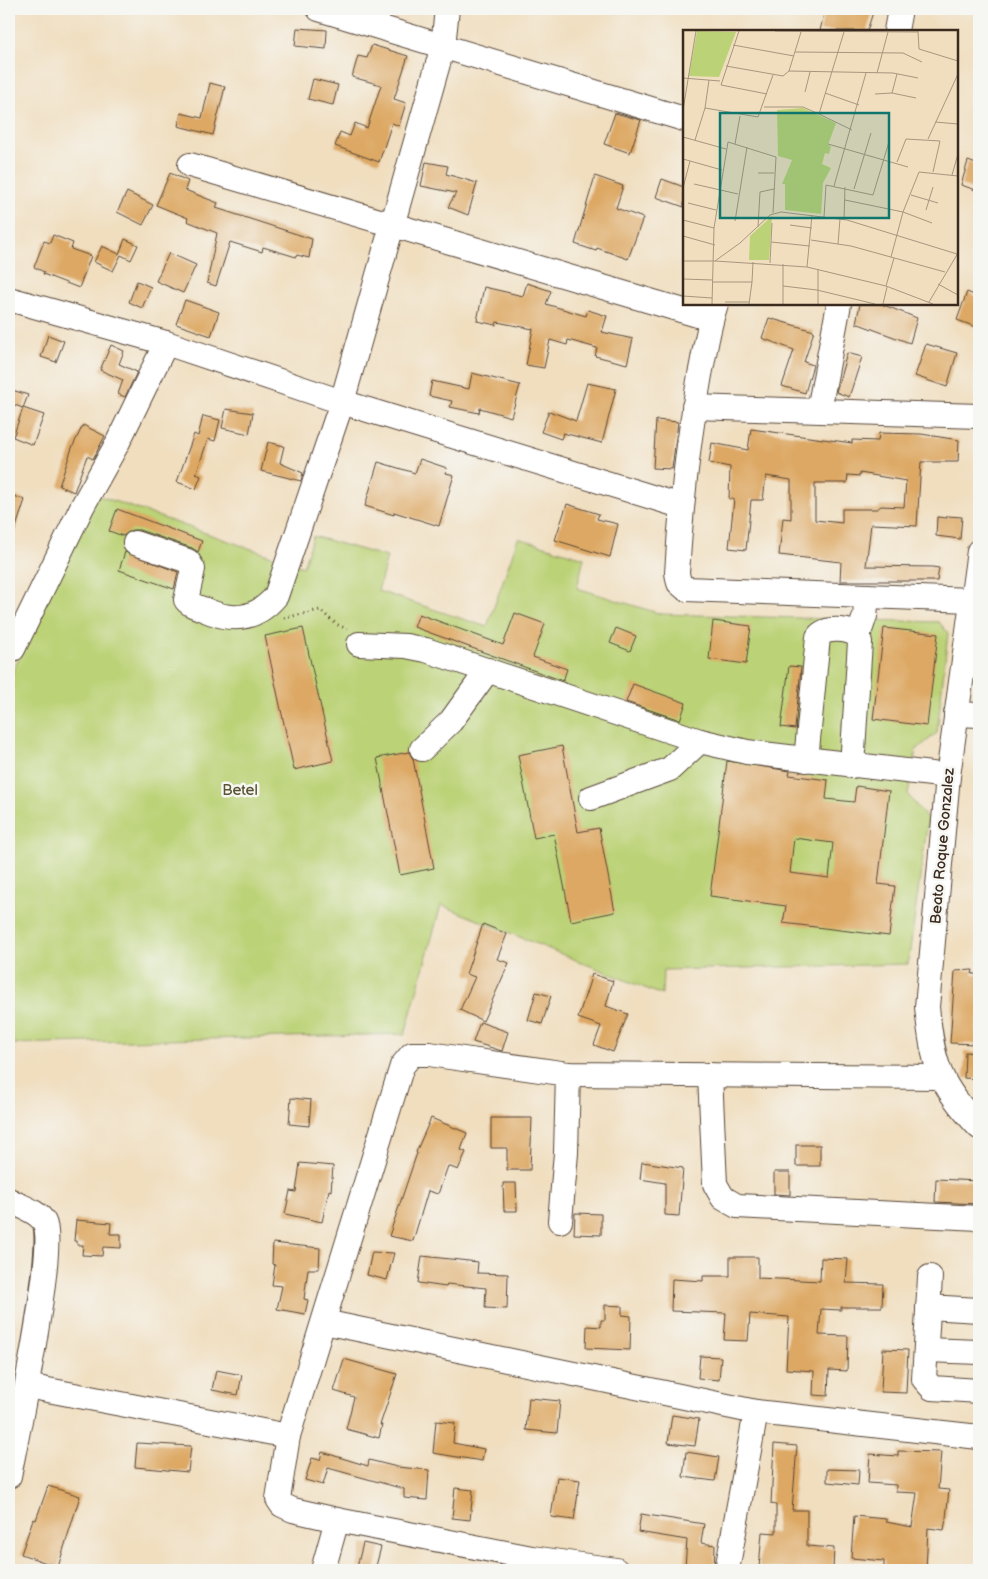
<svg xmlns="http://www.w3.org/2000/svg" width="988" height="1579" font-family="'Balsamiq Sans',sans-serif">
  <rect width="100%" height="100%" fill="#f6f6f2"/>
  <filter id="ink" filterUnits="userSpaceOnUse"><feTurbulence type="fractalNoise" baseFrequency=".02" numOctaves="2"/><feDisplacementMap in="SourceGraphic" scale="10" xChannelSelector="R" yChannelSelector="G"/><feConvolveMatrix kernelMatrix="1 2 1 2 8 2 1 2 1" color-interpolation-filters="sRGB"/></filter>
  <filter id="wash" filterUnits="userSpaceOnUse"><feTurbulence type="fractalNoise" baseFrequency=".0096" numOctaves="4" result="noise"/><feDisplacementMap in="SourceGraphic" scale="20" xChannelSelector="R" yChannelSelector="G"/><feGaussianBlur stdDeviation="1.12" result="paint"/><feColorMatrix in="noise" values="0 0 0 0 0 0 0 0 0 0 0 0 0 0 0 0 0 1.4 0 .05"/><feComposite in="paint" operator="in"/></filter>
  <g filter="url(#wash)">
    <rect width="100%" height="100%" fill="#f0debf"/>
    <path fill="#bbd276" stroke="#7b7e4a" d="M94,494L303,567L313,536L387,557L378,591L487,627L518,538L584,558L577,588L661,614L939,622L948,633L937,733L916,750L908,795L928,820L908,964L663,970L662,995L441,905L405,1034L9,1044V680Z"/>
    <g id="blocks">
      <g fill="#dda864" fill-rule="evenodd">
        <path d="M825,9H874L867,31H820Z"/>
        <path d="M297,28L327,30L326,49L295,46Z"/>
        <path d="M372,45L408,56L394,99L406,103L399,126L392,123L379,162L335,146L340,132L350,136L355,123L367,128L381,85L352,77L358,56L367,58Z"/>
        <path d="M313,79L338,85L333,105L308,99Z"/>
        <path d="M210,83L225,87L213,135L178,126L181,113L202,118Z"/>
        <path d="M615,113L641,120L630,153L604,144Z"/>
        <path d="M968,161L979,165V191L961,185Z"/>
        <path d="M426,162L448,166L446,174L477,183L468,215L448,207L456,193L421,186Z"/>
        <path d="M170,173L188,181L185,190L218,203L216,208L312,239L309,258L297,255L296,257L263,247L262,252L230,242L216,286L207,283L217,233L187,221L188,218L156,205Z"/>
        <path d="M595,176L623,186L616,208L643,218L628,259L597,248L596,251L575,244Z"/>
        <path d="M662,179L684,187V207L656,197Z"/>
        <path d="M127,192L153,205L143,225L117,212Z"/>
        <path d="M53,235L73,243L71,249L91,256L79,288L43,274L44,272L34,267L44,241L50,243Z"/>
        <path d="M125,239L138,245L131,260L121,255L113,271L94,262L102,246L119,254Z"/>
        <path d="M169,253L196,265L183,293L156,281Z"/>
        <path d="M137,281L151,287L142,308L129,302Z"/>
        <path d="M527,283L551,291L546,304L586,316L588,310L607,316L602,332L633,339L627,364L595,356L597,348L568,340L567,345L550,340L544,368L526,365L533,329L497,322L496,325L477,321L484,287L523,296Z"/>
        <path d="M967,292L979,297V328L957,320Z"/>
        <path d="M185,300L219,312L211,336L176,324Z"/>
        <path d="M860,304H881L917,318L910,343L856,323Z"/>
        <path d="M769,318L814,331L804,362L813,365L805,393L782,386L794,350L762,338Z"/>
        <path d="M48,335L64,341L56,362L41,357Z"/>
        <path d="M926,344L957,353L947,387L915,376Z"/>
        <path d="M111,345L124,351L119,364L137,372L125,397L118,394L123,380L100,370Z"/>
        <path d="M847,353L862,357L849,397L836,392Z"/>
        <path d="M472,373L520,385L511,417L480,408L479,413L450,407L452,401L429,396L432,381L469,389Z"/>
        <path d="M587,383L616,389L602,443L563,433L561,439L541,432L549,411L576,421Z"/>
        <path d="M9,389L28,395L23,408L9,403Z"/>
        <path d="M23,408L44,415L33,445L13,437Z"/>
        <path d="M226,409L253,413L249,434L222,428Z"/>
        <path d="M203,416L220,420L215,441L208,439L196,474L201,476L196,489L177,482L194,434L198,436Z"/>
        <path d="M656,420L678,422L672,469L653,468Z"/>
        <path d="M83,425L105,436L93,459L87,456L74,492L59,486L72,448Z"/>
        <path d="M751,429L852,443V440L878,441L879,433L921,434L959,440L958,462H921L917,526L871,524L866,566L932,567L939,568L937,581H840L841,562L779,555L783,518L791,519V480L766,476L763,500H751L746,550L729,548L734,499H729L730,467L709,463L712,443L748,450ZM860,473L906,481L904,507L881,506L877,509H842V523L815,520V483H847L848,475L860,476Z"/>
        <path d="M268,442L284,446L280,463L303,473L301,481L261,471Z"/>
        <path d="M420,459L447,468L446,473L454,475L439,526L394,512V515L365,506L378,462L415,473Z"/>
        <path d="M9,494L25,500L11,542H9Z"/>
        <path d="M567,504L599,514L597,519L618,524L610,557L555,540Z"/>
        <path d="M117,509L202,541L198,552L192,548L139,530H132L123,536L109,531Z"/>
        <path d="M947,516L962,517L960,539L936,536L937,517L947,518Z"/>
        <path d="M125,552L178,572L174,589L119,570Z"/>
        <path d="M515,613L545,624L533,657L567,669L563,681L414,627L419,614L503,645Z"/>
        <path d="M713,621L751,626L746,664L709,659Z"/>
        <path d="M303,628L333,761L294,770L265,636Z"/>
        <path d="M616,628L636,636L630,651L610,643Z"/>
        <path d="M884,628L938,634L927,726L873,719Z"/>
        <path d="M789,666L801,667L795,729L781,727Z"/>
        <path d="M633,684L686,703L680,720L626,702Z"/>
        <path d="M562,746L578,832L599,828L615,912L571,921L554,834L534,838L518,755Z"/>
        <path d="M409,752L413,759L434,868L400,875L377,758Z"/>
        <path d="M727,761L790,771L789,775L828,780L826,799L854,802L856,786L889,791L878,884L895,886L889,936L783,923L786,906L710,896ZM794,838L833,843L829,878L790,873Z"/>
        <path d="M483,924L507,934L497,959L509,963L483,1021L460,1010L475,977L466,974Z"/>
        <path d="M973,970L972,974H979V1020H977L976,1044L950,1043L955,971Z"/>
        <path d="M592,974L613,981L606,1006L628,1014L613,1052L594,1045L601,1026L578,1018Z"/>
        <path d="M536,992L551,996L542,1024L528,1020Z"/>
        <path d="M480,1022L508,1032L502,1051L473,1042Z"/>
        <path d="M965,1052L979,1053L978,1079L964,1078Z"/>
        <path d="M291,1098L311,1100L309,1126L289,1124Z"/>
        <path d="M431,1118L467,1133L461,1150L466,1152L458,1170L448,1166L438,1194L428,1191L413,1241L389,1236L417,1153L416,1152Z"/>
        <path d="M491,1118H532L530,1170H507V1148H491Z"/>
        <rect x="796" y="1145" width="24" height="21"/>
        <path d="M642,1162L683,1168L679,1216L665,1215V1183L640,1179Z"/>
        <path d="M300,1163L333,1166L331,1191L329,1190L322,1222L285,1214L290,1191L296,1192Z"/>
        <path d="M774,1172H790V1195L774,1194Z"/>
        <path d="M936,1179L979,1181V1204L935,1202Z"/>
        <path d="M503,1183H516L517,1211H504Z"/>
        <path d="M575,1213L601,1214V1235L574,1234Z"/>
        <path d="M76,1220L111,1223L110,1234H121V1248L103,1247L102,1256L82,1255L83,1245H77V1241H74Z"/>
        <path d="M273,1243L320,1248L319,1269H308L304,1299L308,1300L305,1314L277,1309L282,1286L272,1285L275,1265L272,1264Z"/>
        <path d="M372,1252L394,1253L387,1280L367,1275Z"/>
        <path d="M422,1256L478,1262L477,1273L508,1274L507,1309L485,1308L486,1288L447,1284L446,1287L418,1283Z"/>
        <path d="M730,1257H758V1278L820,1281L821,1258L848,1259L846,1283L883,1284L882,1307H841V1310L821,1309L819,1335L848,1336L847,1371L829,1370L828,1396L813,1395L814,1371L786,1369L789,1317L750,1314L748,1341L724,1340L726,1313L671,1311L672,1279L703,1281V1276H730Z"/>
        <path d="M605,1305L622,1306V1315L631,1316L630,1350L586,1348L587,1326L601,1327V1320H605Z"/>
        <path d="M883,1349L908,1350L906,1393L881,1392Z"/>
        <path d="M700,1356L721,1357L719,1380L698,1378Z"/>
        <path d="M344,1359L397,1374L380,1425H382L379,1438L346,1429L354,1397L334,1391Z"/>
        <path d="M216,1370L242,1375L238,1395L212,1390Z"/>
        <path d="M529,1398L560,1401L557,1433L526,1430Z"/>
        <path d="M672,1415L699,1419L695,1446L668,1443Z"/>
        <path d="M436,1421L455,1423L453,1443L484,1449L482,1461L433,1453Z"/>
        <path d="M137,1443L191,1446L188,1472L135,1467Z"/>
        <path d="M774,1444L797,1446L792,1510H807V1546L834,1548L833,1570L759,1568L762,1532L776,1533V1505L771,1504Z"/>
        <path d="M898,1451L941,1452L938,1489L949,1490L946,1518L944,1530L928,1528L926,1570H884V1561L851,1558L854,1516L886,1519V1522L912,1527L917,1493L896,1492V1485L868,1483L870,1454L898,1456Z"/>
        <path d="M322,1452L368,1466L369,1460L397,1467L429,1470L427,1500L404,1498V1489L328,1468L323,1485L305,1480L312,1458L320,1460Z"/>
        <path d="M686,1452L719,1457L715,1481L683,1477Z"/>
        <path d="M827,1469L859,1470L858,1485L827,1482Z"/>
        <path d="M557,1477L580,1480L574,1520L551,1517Z"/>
        <path d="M48,1486L80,1496L58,1567L21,1554L33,1519L36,1520Z"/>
        <path d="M455,1488L473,1490L470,1520L452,1518Z"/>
        <path d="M641,1514L704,1524L701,1543L715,1545L714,1570L685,1567L687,1540L638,1532Z"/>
        <path d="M363,1543L381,1547L375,1570L357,1567Z"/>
      </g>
    </g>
  </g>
  <g filter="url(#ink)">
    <use href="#blocks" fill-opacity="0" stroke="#564536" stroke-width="1"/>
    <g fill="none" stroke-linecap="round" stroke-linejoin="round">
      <g stroke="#564536" stroke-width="26">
        <g id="minor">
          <path d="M319,9L684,119"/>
          <path d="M896,31L900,9"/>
          <path d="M190,165L711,319"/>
          <path d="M9,299L166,343L342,402L681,506"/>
          <path d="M716,304C708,327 705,351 700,375C688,440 681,507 677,573L679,583L686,589L971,600"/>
          <path d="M694,407L979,416"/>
          <path d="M819,410L839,304"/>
          <path d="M135,543L188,561L193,569L186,600C190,605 197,607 203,609C231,622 255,621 276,596L342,402L443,46L447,9"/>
          <path d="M979,551L948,776L927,1007C933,1065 939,1085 979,1127"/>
          <path d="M858,636L865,616L867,596"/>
          <path d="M359,644L406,646L426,650L700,741L747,752L948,776"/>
          <path d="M9,648L13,649L82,507L117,444L166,343"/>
          <path d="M956,714L979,715"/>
          <path d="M422,749L451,721L488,670"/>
          <path d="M806,760L818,637C826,626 849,629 858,636L860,642L852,766"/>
          <path d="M591,798L670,769L700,741"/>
          <path d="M710,1075L715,1184L723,1198L737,1206L979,1218"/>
          <path d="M9,1200C19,1206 38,1211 44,1222C57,1244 16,1440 9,1476"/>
          <path d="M560,1221L566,1153L568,1074"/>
          <path d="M930,1277L924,1379L932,1388L979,1391"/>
          <path d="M928,1307L979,1310"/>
          <path d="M324,1322L756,1412L979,1437"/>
          <path d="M926,1350L979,1352"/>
          <path d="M27,1386L288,1436"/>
          <path d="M323,1570L337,1520"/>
          <path d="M616,1570L532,1558L337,1520L293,1510L282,1505L278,1499L288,1436L402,1066L412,1054H429L568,1074L940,1077"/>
          <path d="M727,1570L756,1412"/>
        </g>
      </g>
      <path stroke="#564536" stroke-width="3" stroke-dasharray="1 4" stroke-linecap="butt" d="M284,618L320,610L336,624L347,629"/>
      <use href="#minor" stroke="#fff" stroke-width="24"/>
    </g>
  </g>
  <g text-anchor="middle" stroke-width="5" stroke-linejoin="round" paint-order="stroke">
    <g font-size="15" fill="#5b5434" stroke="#f6f6f2">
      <text x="240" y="795">Betel</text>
    </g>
    <g font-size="15" fill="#3b2a1e" stroke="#f6f6f2">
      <text transform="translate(942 846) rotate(-85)" y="5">Beato Roque Gonzalez</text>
    </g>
  </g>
  <g transform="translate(683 30)">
    <rect width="275" height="275" fill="#f0debf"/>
    <path d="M14,1L53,2L36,47L6,46ZM120,78L153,93L145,115L148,116L146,124L142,123L139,134L148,138L140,153L138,184L102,180V154H99L109,130L95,126L94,80ZM89,186L86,230H66L67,206Z" fill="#bbd276"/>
    <path fill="none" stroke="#a8967f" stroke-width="1" d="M56,1L38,55L84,64M92,1L235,2M235,1L236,19L275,31M118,2L106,41L210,43L235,48M161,2L136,84L169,100M50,15L111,26M112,22L220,23L239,32M43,36L100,46L106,41M194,43L205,2M0,48L37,51M122,62L127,42M142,63L176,75M209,63L233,68M192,64L209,63L214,44M81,77H120L136,84M22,78L75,87L90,45M0,80L13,1M252,92L275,94M0,107L43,119M245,109L275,44M12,110L22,78L26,50M52,114L57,86M145,114L225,137M0,129L39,140M214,132L223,109L257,111L250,142M75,143H91M269,145L275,124M11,154L55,164M151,156L183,43M0,158L7,131M171,159L188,103M228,165L255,173M162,170L220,182L249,193M5,173L33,180M243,180L250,157M141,187L143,155L190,165L206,112M0,190L31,198M161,190L162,157M52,191L64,117M107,195L129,198M75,197L77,162L91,159M0,206L32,215M128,210L168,216L262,242M88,212L127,216M155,214L157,189M208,227L220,182L236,142L275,146M0,231H32L57,213L87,185L98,182L164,190L274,224M32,231L124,237L203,256L250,274M87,233L89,193M124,237L129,185M0,249L30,250M30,252H69L70,232M255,254L275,265M100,256L134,260L192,274M203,256L211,228M0,266L29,268M42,272H66M246,272L275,223M29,274L31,198L45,112L93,127L90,183M66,274L69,252M100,274V234M135,274V239M200,274L204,257"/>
    <path fill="#0f766e" fill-opacity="0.15" stroke="#0f766e" stroke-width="2.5" d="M37,83H206V188H37Z"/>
    <rect width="275" height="275" fill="none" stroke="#3b2a1e" stroke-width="2.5"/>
  </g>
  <rect width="988" height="1579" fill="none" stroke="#f6f6f2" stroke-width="30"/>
</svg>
